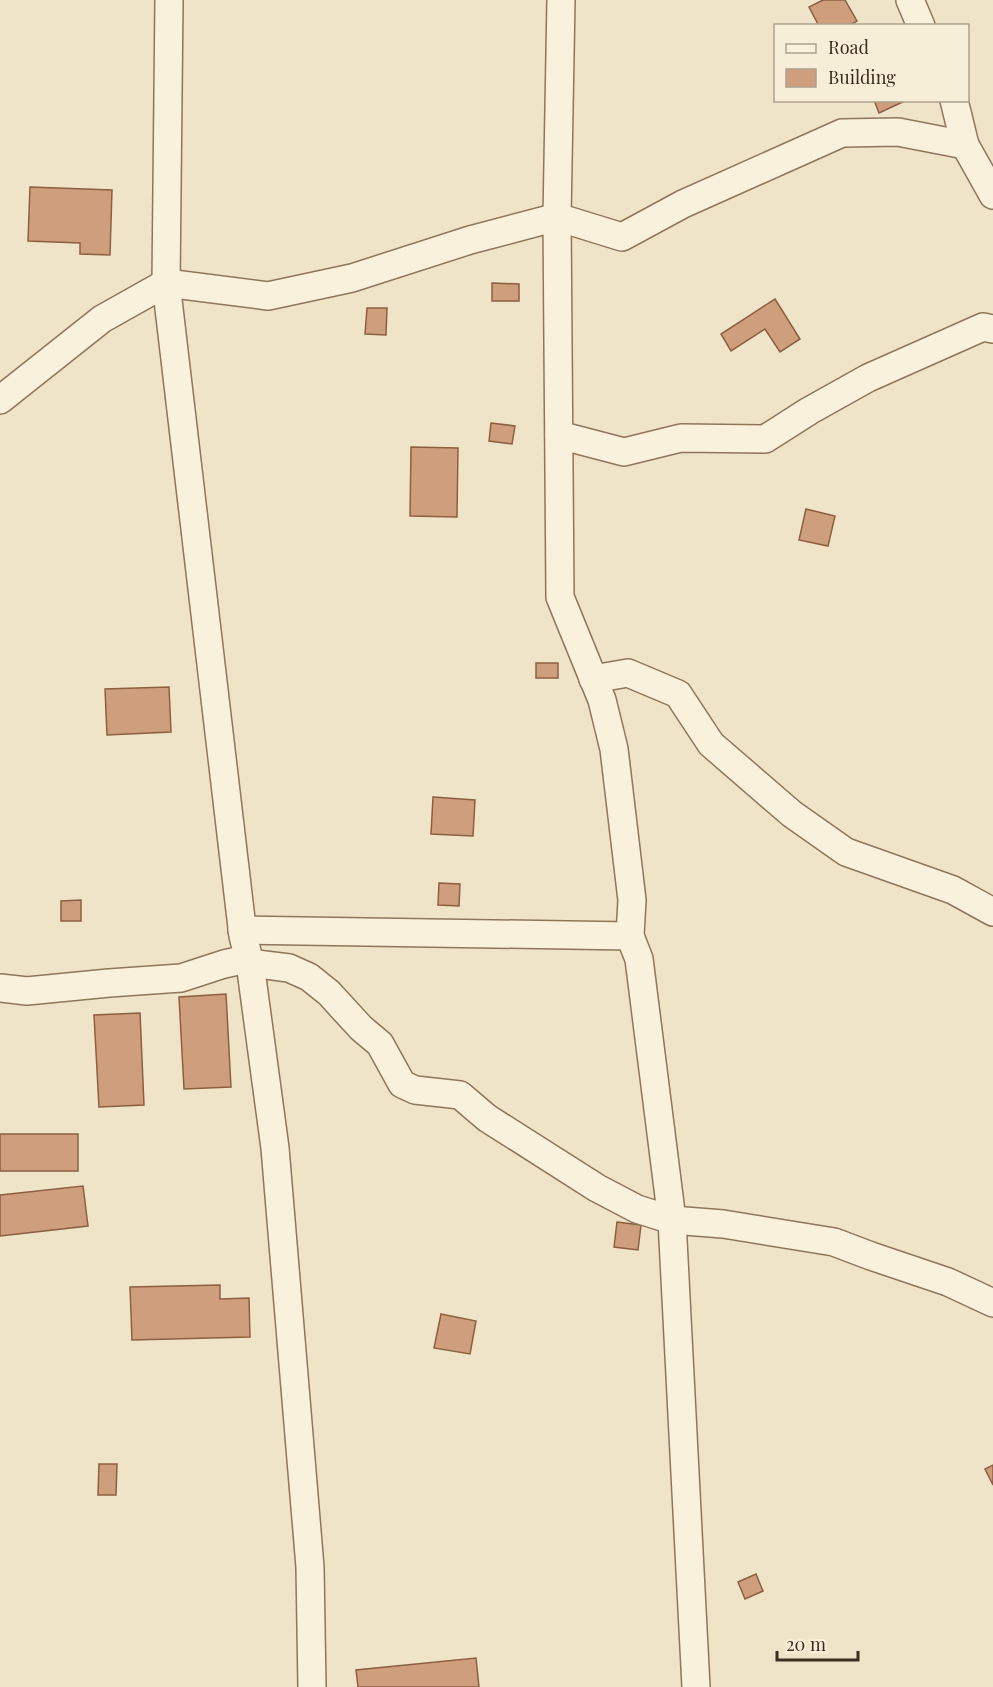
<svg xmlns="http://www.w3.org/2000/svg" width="993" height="1687" font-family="'Playfair Display',serif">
  <rect width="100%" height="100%" fill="#f0e4c8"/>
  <g fill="#cf9f7d" stroke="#8d5f41" stroke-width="1.5">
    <path d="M823,0H845L857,21L849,26H819L809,7Z"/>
    <path d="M874,100H907L879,113Z"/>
    <path d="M30,187L112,190L110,255L80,254V243L28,241Z"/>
    <path d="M492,283L519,284V301H492Z"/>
    <path d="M775,299L800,339L780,352L765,329L731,351L721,334Z"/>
    <path d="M367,308H387L386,335L365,334Z"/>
    <path d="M491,423L515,426L512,444L489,441Z"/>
    <path d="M411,447L458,448L457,517L410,516Z"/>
    <path d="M806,509L835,516L828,546L799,540Z"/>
    <rect x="536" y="663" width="22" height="15"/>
    <path d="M169,687L171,732L107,735L105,689Z"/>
    <path d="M433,797L475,800L473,836L431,834Z"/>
    <path d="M439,883L460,884L459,906L438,905Z"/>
    <path d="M81,900V921H61V901Z"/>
    <path d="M226,994L231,1087L184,1089L179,997Z"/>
    <path d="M140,1013L144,1105L99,1107L94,1015Z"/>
    <rect x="0" y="1134" width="78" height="37"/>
    <path d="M83,1186L88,1226L0,1236V1195Z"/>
    <path d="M617,1222L641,1225L638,1250L614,1247Z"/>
    <path d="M220,1285V1299L249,1298L250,1337L132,1340L130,1287Z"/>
    <path d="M441,1314L476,1321L470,1354L434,1348Z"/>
    <path d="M99,1464H117L116,1495H98Z"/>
    <path d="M993,1465V1485L985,1469Z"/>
    <path d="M756,1574L763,1591L745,1599L738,1582Z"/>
    <path d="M476,1658L479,1687H358L356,1670Z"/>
  </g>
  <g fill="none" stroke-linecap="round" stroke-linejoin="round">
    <g stroke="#8d765c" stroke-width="30">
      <g id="street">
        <path d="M169,0L166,283L243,936L250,963L275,1148L310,1567L312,1687"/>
        <path d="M561,0L557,217L560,597L602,700L614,749L632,900L630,936L639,959L672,1220L696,1687"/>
        <path d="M910,0L921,26"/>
        <path d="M954,100L965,145L993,195"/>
        <path d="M0,400L102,319L166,283L268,296L352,278L470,240L557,217L622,237L683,204L842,133L898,132L965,145"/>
        <path d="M559,435L624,452L681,438L765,439L809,411L868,378L983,327L993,329"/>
        <path d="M593,679L628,673L678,694L711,744L792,814L846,852L953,890L993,912"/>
        <path d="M242,930L630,936"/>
        <path d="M0,988L27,991L109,983L181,978L224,964L247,959L250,963L289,968L309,977L329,993L361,1028L380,1044L402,1084L415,1090L460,1095L487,1118L597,1188L637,1209L672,1220L723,1224L834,1242L871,1256L948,1282L993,1303"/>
      </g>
    </g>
    <use href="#street" stroke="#faf1dc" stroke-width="27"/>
  </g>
  <rect x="774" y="24" width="195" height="78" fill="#f7eed8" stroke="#ada18e" stroke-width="1.5"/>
  <rect x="786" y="44" width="30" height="9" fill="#faf1dc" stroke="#ada18e" stroke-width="1.5"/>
  <text x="828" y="54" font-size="18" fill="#3d2e20">Road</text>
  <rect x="786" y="69" width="30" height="18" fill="#cf9f7d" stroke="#ada18e" stroke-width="1.5"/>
  <text x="828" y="84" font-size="18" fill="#3d2e20">Building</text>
  <path d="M777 1651v9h81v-9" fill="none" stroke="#3d2e20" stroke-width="3"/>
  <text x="786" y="1651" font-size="18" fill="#3d2e20" stroke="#f7eed8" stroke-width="4.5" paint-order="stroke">20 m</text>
</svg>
